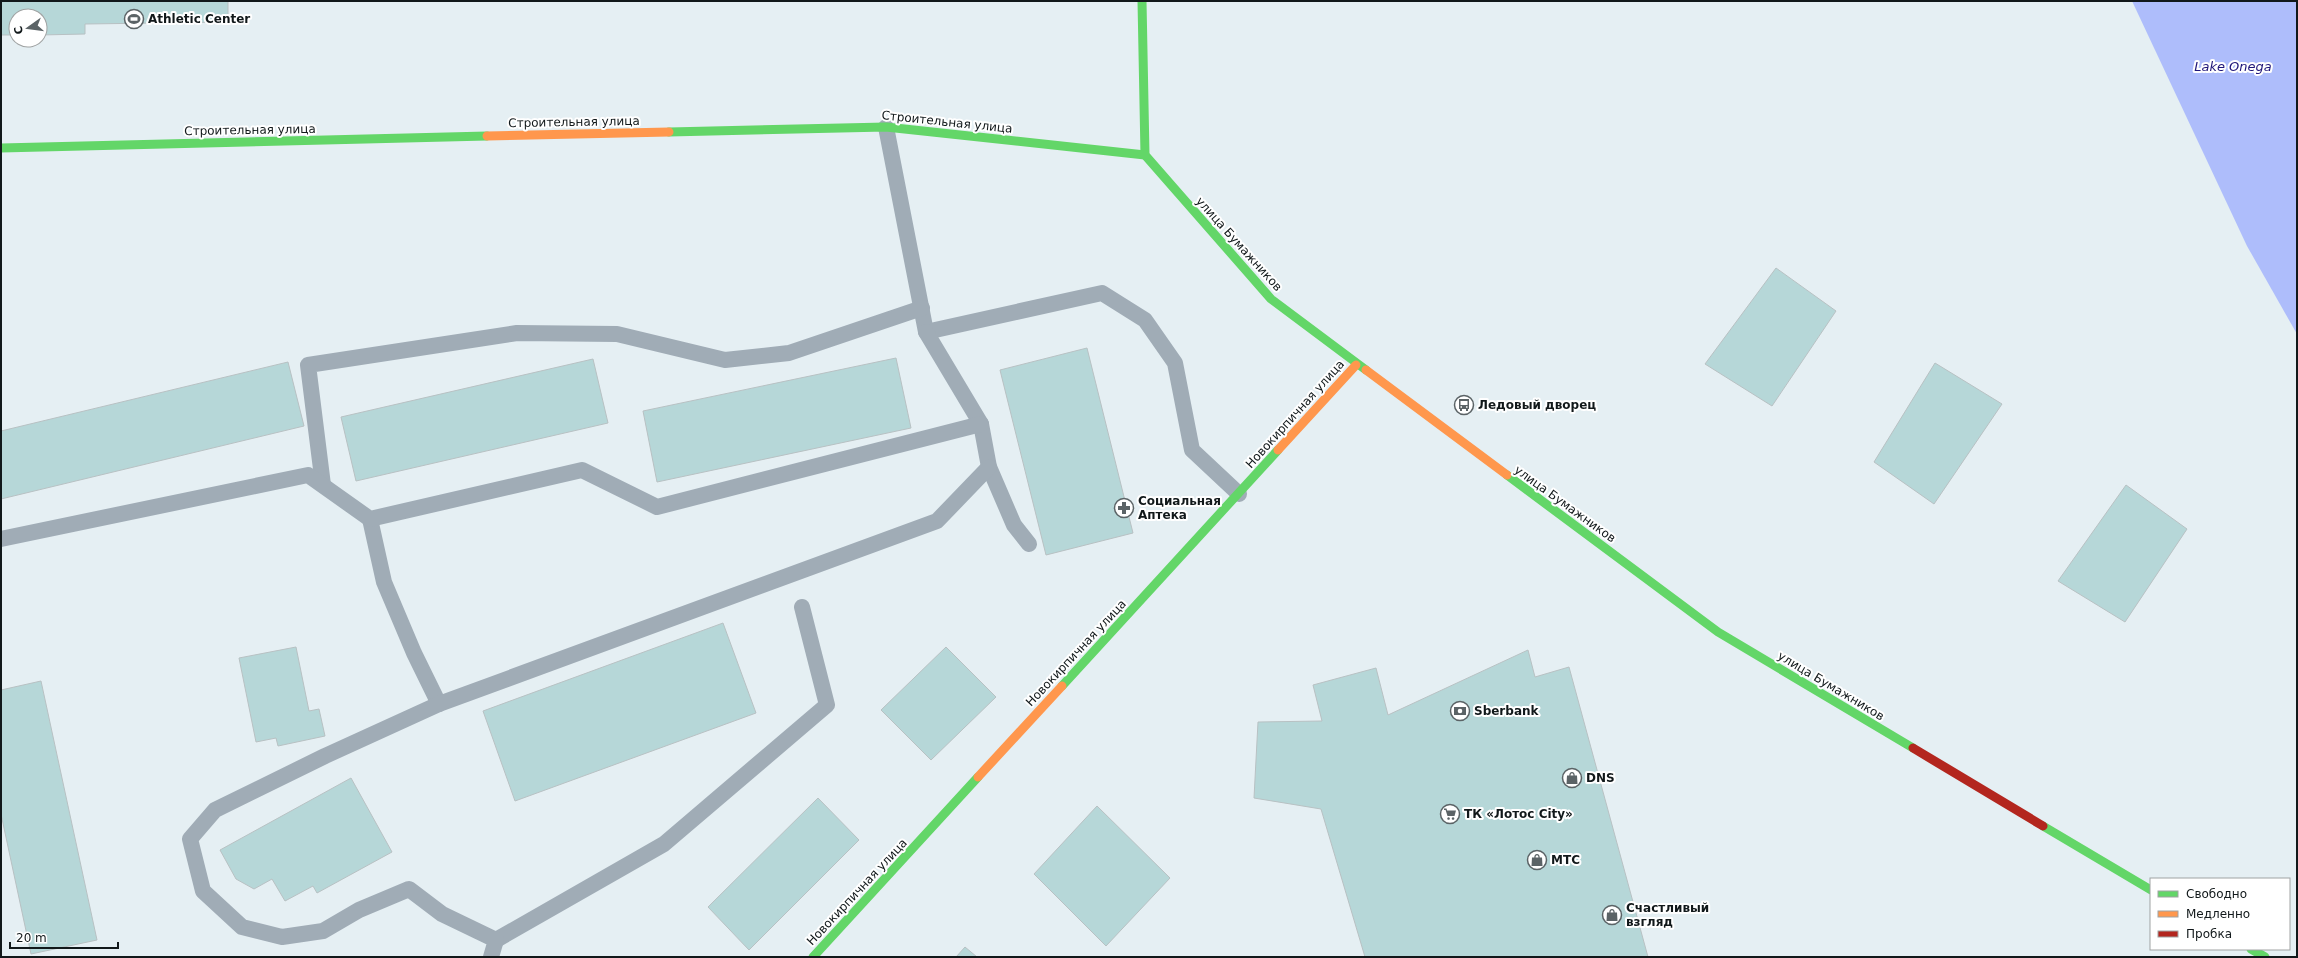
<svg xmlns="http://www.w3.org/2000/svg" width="2298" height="958" font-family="'DejaVu Sans',sans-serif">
  <rect width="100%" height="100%" fill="#e5eff3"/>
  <path fill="#aebdfb" d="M2132,1H2297V334L2247,246Z"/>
  <g fill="#b6d7d8" stroke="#b8c1c3">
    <path d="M1,1H228V22L85,24V34L40,35V16H16V35H1Z"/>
    <path d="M1776,268L1836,311L1772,406L1705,364Z"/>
    <path d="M1087,348L1133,533L1046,555L1000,370Z"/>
    <path d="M896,358L911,428L657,482L643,411Z"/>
    <path d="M593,359L608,423L356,481L341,417Z"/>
    <path d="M288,362L304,426L1,499V431Z"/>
    <path d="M1935,363L2002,404L1934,504L1874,462Z"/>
    <path d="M2126,485L2187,529L2125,622L2058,581Z"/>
    <path d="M723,623L756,713L515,801L483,711Z"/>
    <path d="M296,647L309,711L319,709L325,736L278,746L276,738L256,742L239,658Z"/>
    <path d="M946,647L996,697L931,760L881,710Z"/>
    <path d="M1528,650L1535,677L1569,667L1648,957H1365L1321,809L1254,798L1258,722L1322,721L1313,685L1376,668L1388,715Z"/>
    <path d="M41,681L97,940L31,954L1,814V690Z"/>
    <path d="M351,778L392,852L317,893L313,886L285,901L272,879L254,889L236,879L220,850Z"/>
    <path d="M818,798L859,840L749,950L708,907Z"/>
    <path d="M1097,806L1170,878L1106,946L1034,874Z"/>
    <path d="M965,947L977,957H956Z"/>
  </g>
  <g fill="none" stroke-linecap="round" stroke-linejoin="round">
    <g stroke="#a0acb6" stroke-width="16">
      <path d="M886,127L926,332L1102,293L1145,320L1175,363L1192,450L1239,494"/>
      <path d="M926,332L981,424L989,467L1014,525L1029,544"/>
      <path d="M323,485L308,365L517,333L617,334L725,360L789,353L922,308"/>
      <path d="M370,519L384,582L414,653L439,704"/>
      <path d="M1,539L308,475L370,519L582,470L657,507L981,424"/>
      <path d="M496,940L664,844L827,705L802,607"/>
      <path d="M491,957L496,940L442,914L409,889L359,910L323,931L282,937L242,927L203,891L190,839L215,810L325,756L439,704L937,521L989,467"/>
    </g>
    <g stroke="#63d668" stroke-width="9">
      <path d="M1142,1L1145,155L1271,299L1366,370"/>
      <path d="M669,132L886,127L1145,155"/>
      <path d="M1,148L487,136"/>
      <path d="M1507,475L1718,632L1913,748"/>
      <path d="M1062,686L1278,450"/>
      <path d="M2043,826L2151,890"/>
      <path d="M2251,949L2265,957"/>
      <path d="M813,957L978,777"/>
    </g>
    <g stroke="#ff974d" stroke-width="9">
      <path d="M487,136L669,132"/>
      <path d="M1366,370L1507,475"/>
      <path d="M1278,450L1356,365"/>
      <path d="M978,777L1062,686"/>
    </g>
    <path stroke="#b3261e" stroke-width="9" d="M1913,748L2043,826"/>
  </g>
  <defs>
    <g id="stadium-ring" transform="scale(1)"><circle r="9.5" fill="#fff" stroke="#5b6366" stroke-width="1.5"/><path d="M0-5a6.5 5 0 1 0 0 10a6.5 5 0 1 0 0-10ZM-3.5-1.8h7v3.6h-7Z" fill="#5b6366"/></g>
    <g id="bus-ring" transform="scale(1)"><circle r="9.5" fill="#fff" stroke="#5b6366" stroke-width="1.5"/><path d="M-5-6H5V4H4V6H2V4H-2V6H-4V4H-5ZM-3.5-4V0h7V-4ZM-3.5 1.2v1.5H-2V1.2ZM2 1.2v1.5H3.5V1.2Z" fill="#5b6366"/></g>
    <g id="pharmacy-ring" transform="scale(1)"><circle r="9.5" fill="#fff" stroke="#5b6366" stroke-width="1.5"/><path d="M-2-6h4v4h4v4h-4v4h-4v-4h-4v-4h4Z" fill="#5b6366"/></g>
    <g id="bank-ring" transform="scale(1)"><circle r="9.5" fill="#fff" stroke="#5b6366" stroke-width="1.5"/><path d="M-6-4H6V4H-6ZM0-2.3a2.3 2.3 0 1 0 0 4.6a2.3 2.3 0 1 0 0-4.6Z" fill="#5b6366"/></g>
    <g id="shop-ring" transform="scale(1)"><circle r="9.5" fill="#fff" stroke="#5b6366" stroke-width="1.5"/><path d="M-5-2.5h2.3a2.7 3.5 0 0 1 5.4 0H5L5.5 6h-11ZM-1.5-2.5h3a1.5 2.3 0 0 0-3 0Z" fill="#5b6366"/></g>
    <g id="supermarket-ring" transform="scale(1)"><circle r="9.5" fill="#fff" stroke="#5b6366" stroke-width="1.5"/><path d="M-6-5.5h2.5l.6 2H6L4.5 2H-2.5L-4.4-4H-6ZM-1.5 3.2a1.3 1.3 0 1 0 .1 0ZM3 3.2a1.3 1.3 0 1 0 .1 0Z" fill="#5b6366"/></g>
  </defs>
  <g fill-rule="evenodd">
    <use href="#stadium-ring" x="134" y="19"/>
    <use href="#bus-ring" x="1464" y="405"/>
    <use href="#pharmacy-ring" x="1124" y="508"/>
    <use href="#bank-ring" x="1460" y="711"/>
    <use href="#shop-ring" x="1572" y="778"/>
    <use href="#supermarket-ring" x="1450" y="814"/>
    <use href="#shop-ring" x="1537" y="860"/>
    <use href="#shop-ring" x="1612" y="915"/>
  </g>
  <g text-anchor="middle" stroke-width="4" stroke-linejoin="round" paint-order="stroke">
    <g font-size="12" font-weight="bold" fill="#11181a" stroke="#fff" text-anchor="start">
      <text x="148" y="23">Athletic Center</text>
      <text x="1478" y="409">Ледовый дворец</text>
      <text x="1138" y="505">Социальная<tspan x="1138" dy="14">Аптека</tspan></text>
      <text x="1474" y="715">Sberbank</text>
      <text x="1586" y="782">DNS</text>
      <text x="1464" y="818">ТК «Лотос City»</text>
      <text x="1551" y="864">МТС</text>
      <text x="1626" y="912">Счастливый<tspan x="1626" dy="14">взгляд</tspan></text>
    </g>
    <g font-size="12" fill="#11181a" stroke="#fff">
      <text transform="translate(574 122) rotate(-1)" y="4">Строительная улица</text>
      <text transform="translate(947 122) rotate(6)" y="4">Строительная улица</text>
      <text transform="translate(250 130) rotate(-1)" y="4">Строительная улица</text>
      <text transform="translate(1239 244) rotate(48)" y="4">улица Бумажников</text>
      <text transform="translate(1295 414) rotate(-48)" y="4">Новокирпичная улица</text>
      <text transform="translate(1565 504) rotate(36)" y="4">улица Бумажников</text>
      <text transform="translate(1076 653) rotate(-47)" y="4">Новокирпичная улица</text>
      <text transform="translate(1831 686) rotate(31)" y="4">улица Бумажников</text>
      <text transform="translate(857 892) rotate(-47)" y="4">Новокирпичная улица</text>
    </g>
    <g font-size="13" font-style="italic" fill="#1f1578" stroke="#fff">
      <text x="2233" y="71">Lake Onega</text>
    </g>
  </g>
  <rect width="2298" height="958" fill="none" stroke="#11181a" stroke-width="4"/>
  <rect x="2150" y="878" width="140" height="72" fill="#ffffff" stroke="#a0a3a3"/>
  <rect x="2158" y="891" width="20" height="6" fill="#63d668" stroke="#a0a3a3"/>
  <text x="2186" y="898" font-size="12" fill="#11181a">Свободно</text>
  <rect x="2158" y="911" width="20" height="6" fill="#ff974d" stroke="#a0a3a3"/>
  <text x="2186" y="918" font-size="12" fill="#11181a">Медленно</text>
  <rect x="2158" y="931" width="20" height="6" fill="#b3261e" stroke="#a0a3a3"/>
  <text x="2186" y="938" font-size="12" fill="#11181a">Пробка</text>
  <g transform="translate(28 28) rotate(256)"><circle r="19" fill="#ffffff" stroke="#a0a3a3"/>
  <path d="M0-3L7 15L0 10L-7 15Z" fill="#5b6366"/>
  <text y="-6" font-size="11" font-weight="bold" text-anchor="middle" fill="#11181a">С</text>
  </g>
  <path d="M10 942v6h108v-6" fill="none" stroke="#11181a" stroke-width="2"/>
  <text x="16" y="942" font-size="12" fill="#11181a" stroke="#ffffff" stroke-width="3" paint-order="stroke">20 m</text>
</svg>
